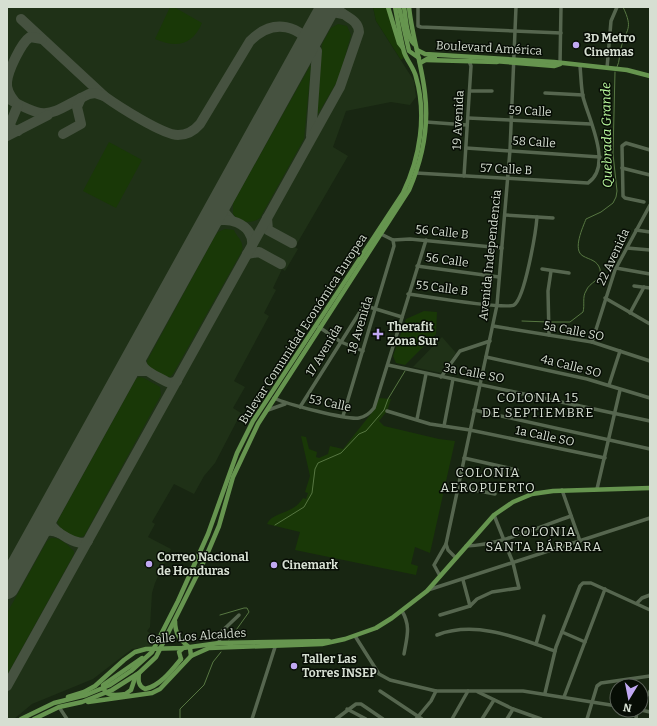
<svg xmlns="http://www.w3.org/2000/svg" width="657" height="726" font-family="Bitter,serif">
  <rect width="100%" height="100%" fill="#182612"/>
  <g fill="#1f3117">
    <path d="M7,7H373L376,21L414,81L416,97L410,105L391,102L346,111L333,147L348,156L295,247L298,249L285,271L282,269L273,288L276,290L264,313L269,316L234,381L245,387L233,408L241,413L215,463L204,476L194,494L174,484L152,522L155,524L148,537L171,549L155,583L152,593L150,627L147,631L155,637L152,647L132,649L93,679L32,704L14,719H7Z"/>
    <path d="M442,337L456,353L441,373L413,367Z"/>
  </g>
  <g fill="#193807">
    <path d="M170,7H174L202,23C192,46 176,48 155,39Z"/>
    <path d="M373,7H388L406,56L401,60L376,21Z"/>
    <path d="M338,24L347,26L351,35L339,78L318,114L317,112L322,44L331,28Z"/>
    <path d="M310,66H311L304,139L260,218C252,224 239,223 233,214V203Z"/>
    <path d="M109,142L142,160L116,208L83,191Z"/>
    <path d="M225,229L234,230C237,238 244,240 242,251L173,374L170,377L162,376L148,368L147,361L215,236L218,232Z"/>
    <path d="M424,311L437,312L436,334L405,365L396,363L393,356L406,319Z"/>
    <path d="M139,377L144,378L160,387L161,395L84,536L77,538L61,529L57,522L136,379Z"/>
    <path d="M379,398L391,399L387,411L379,421L384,426L439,439L455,441L430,553L415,547L411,564L418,566L416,575L295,550L300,532L267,524C273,511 293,515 303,498L306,499L308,493L305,492L310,476L301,436L306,437L309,449L317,452L316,457L319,458L328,454L330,446L343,449L374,410Z"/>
    <path d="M51,538C60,537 68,545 74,551V554L7,675V613L47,541Z"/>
  </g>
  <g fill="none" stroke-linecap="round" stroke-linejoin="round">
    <g stroke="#577742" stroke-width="1">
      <path d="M617,67C620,61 619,55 621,48C626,28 634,30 623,7"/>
      <path d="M522,321L548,322"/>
      <path d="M551,322H570L583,312C585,305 582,297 586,291C589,282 603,280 600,269C597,260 590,260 583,256C572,250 583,227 586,219L601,212L613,203L616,197L617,191L613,154L615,72"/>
      <path d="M275,525L304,507L312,493L315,469L318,463L341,453L359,434L366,431L384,410L388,399L405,371"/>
      <path d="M220,615L244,608H247L249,612L229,640"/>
      <path d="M180,719V709L204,685L213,662L221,652"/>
    </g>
    <g stroke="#465240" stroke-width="10">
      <path d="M21,19L104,96C118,106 163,135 178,135C187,135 194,131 200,124L250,41C274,17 300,25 317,51L311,136"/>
      <path d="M321,20L333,12L343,14"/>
      <path d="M7,98C50,123 48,114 89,94L95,93L104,96"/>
      <path d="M15,102C10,96 6,90 7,82C8,71 21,43 30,37L42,39"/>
      <path d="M18,131L12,129L10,124L18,105"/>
      <path d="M63,134L81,124L77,107L81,98"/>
      <path d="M7,136L48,115"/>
      <path d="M221,200L225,213L231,220"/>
      <path d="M267,218L268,230L292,243"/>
      <path d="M207,226C224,212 255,224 252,246"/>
      <path d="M247,254L259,252L281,264"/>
      <path d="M140,347C137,370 149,372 167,382L171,383L177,381"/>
      <path d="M121,381L132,371H147"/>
      <path d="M49,510C49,514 48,518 50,522C54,532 79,548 88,541"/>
      <path d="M34,538C42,532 49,528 59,533"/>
      <path d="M7,686L340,87L359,32C358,18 343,17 336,7"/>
    </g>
    <path stroke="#465240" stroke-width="24" d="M7,587L328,7"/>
    <g stroke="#56664f" stroke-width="3.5">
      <path d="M418,7V26L421,27L561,33"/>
      <path d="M560,64L561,7"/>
      <path d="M607,68L611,21L617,7"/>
      <path d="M470,91H492"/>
      <path d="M545,93L583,95"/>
      <path d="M468,118L591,124"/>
      <path d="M426,122L467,125"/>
      <path d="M466,148L600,157"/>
      <path d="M622,168L650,175"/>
      <path d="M416,173L588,183C613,166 589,120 583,97C581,87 581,76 580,66"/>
      <path d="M464,176L471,66L469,61"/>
      <path d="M644,202L625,198L623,196L622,146L626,143L650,150"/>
      <path d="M505,215L553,218"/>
      <path d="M636,230L650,232"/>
      <path d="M381,234L393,240L410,239L502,248"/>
      <path d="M627,248L650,250"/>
      <path d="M417,266L499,277"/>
      <path d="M616,268L650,274"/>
      <path d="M542,269L569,273"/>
      <path d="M634,286L650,288"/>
      <path d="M408,294C424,296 505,310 514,305C525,298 536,231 537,217"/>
      <path d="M605,298L650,324"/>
      <path d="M630,313L644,287"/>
      <path d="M493,326L592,342L650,361"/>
      <path d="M319,327L341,342L363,351"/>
      <path d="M549,335L548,291L551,271"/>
      <path d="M592,342L615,270L650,205"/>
      <path d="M486,357L587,379L650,398"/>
      <path d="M388,365L650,421"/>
      <path d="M441,377L460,351L490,341"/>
      <path d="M609,385L620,351"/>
      <path d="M274,398C286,404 347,420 359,418C365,417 370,413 374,408L426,240"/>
      <path d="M300,407L363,307L366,306L402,317"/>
      <path d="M268,410L285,404"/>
      <path d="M474,410L650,449"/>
      <path d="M387,411L430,424L470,430L605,458"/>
      <path d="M343,416L394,246L393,240"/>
      <path d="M417,419L426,374"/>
      <path d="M444,426L453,379"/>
      <path d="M464,458L517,470"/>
      <path d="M458,487L495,494"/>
      <path d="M597,489L620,390"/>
      <path d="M562,490L580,541"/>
      <path d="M446,544L448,550L456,558"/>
      <path d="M466,546C500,545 539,527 571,516"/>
      <path d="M440,576L434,565L446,544L497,305L510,150L516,7"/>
      <path d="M463,580L470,606"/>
      <path d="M428,590L650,518"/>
      <path d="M637,603L642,598L650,595"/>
      <path d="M402,611C411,626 407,637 404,654"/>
      <path d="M440,615L470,606L477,599L492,592L519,588L513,563L494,515"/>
      <path d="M562,632L585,642"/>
      <path d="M437,635C476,620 518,638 555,651"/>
      <path d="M355,636L379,674L390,680L436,691H523L617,706"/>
      <path d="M219,643L221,632L239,615"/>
      <path d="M536,644L544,616"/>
      <path d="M380,691L422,719"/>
      <path d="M478,692L513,709L541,719"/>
      <path d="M545,693L556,647L580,586L583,583H591L650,610"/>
      <path d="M564,697L605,589"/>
      <path d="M641,704L650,691"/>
      <path d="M59,707L67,719"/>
      <path d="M347,709L366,719"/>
      <path d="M641,710L650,712"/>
      <path d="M252,719L276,644"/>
      <path d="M336,719L356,704H361L383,719"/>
      <path d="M416,719L431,701L436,691"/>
      <path d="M452,719L468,691"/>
      <path d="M482,719L494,700"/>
      <path d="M507,719L513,709"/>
      <path d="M587,719L597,686L601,683L650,676"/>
      <path d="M636,719L637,710"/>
    </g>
    <g stroke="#66954f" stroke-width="4.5">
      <path d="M388,7L399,43L403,48"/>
      <path d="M399,7L409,51L419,58"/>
      <path d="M404,7C406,18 406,36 414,44"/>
      <path d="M417,50L425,54L554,62L627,70L650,76"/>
      <path d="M426,60L497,62"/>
      <path d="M494,61L554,66L560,64"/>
      <path d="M420,63L429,58H435"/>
      <path d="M175,621C175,634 180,640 190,648L191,656"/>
      <path d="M181,659L179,652L183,648"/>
      <path d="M139,673C138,680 138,686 145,689C160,686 172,670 181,659"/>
      <path d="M127,694C117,695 104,698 103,685L142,658"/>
      <path d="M124,695L131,690L136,675"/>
      <path d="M68,697L84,692L95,686L124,660L135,652L146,649L183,648L219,643L329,641"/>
      <path d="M88,702L152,693L160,689L191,656L209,648L322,644L345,639L376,628L392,618L427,591L494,515L513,502L532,494L553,491L650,488"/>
      <path d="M21,719L54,703L86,695L110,685L131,671L152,652L178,601L208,534L237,453L253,421L403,193C420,158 427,115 416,77C414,68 407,61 404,52C400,37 398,22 395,7"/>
      <path d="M34,719L59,707L82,702L112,690L139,673L156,657L205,559L219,526L233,477L258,424L409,190C422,160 429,127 425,94C422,65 412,37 409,7"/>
    </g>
  </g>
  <g fill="#c1a8f3" stroke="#070d05" stroke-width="1.5">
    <circle cx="576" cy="45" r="4"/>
    <path d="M376 328h4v4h4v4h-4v4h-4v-4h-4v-4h4z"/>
    <circle cx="149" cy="564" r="4"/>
    <circle cx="274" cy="565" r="4"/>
    <circle cx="294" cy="666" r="4"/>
  </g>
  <g text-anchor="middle" stroke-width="3" stroke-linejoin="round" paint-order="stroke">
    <g font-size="12" font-weight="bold" fill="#d6dfd2" stroke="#070d05" text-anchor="start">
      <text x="584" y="42">3D Metro<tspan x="584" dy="14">Cinemas</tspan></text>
      <text x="387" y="331">Therafit<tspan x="387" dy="14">Zona Sur</tspan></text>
      <text x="157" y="561">Correo Nacional<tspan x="157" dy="14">de Honduras</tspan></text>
      <text x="282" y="569">Cinemark</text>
      <text x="302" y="663">Taller Las<tspan x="302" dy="14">Torres INSEP</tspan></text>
    </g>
    <g font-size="12" fill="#d6dfd2" stroke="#070d05">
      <text transform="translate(489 48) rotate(3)" y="4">Boulevard América</text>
      <text transform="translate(530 111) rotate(3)" y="4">59 Calle</text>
      <text transform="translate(458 120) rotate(-87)" y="4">19 Avenida</text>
      <text transform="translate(534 142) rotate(4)" y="4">58 Calle</text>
      <text transform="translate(506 169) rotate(3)" y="4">57 Calle B</text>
      <text transform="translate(442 232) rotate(6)" y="4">56 Calle B</text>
      <text transform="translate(490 255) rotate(-84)" y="4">Avenida Independencia</text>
      <text transform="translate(613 257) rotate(-65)" y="4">22 Avenida</text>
      <text transform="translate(447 260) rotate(8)" y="4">56 Calle</text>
      <text transform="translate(442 288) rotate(7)" y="4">55 Calle B</text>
      <text transform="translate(360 325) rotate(-73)" y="4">18 Avenida</text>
      <text transform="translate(303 329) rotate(-57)" y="4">Bulevar Comunidad Económica Europea</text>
      <text transform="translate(574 331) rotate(11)" y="4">5a Calle SO</text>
      <text transform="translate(324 350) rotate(-59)" y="4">17 Avenida</text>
      <text transform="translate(571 366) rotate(14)" y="4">4a Calle SO</text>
      <text transform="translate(474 373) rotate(11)" y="4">3a Calle SO</text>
      <text transform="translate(330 403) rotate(12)" y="4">53 Calle</text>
      <text transform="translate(545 436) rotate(12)" y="4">1a Calle SO</text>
      <text transform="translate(197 636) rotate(-4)" y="4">Calle Los Alcaldes</text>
    </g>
    <g font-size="13" font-style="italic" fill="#b8f79c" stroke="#070d05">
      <text transform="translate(606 135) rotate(-91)" y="5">Quebrada Grande</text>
    </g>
    <g font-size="13" letter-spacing="1" fill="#d6dfd2" stroke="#070d05">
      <text x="538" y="402">COLONIA 15<tspan x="538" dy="15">DE SEPTIEMBRE</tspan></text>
      <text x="488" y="477">COLONIA<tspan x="488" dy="15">AEROPUERTO</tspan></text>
      <text x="544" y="536">COLONIA<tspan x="544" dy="15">SANTA BÁRBARA</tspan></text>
    </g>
  </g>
  <rect width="657" height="726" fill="none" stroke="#d6dfd2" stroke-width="16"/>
  <g transform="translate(629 698) rotate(190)"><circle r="19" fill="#070d05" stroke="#5a6157"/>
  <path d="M0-3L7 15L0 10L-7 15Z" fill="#c1a8f3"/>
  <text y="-6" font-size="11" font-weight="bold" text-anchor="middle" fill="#d6dfd2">N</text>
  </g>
</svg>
